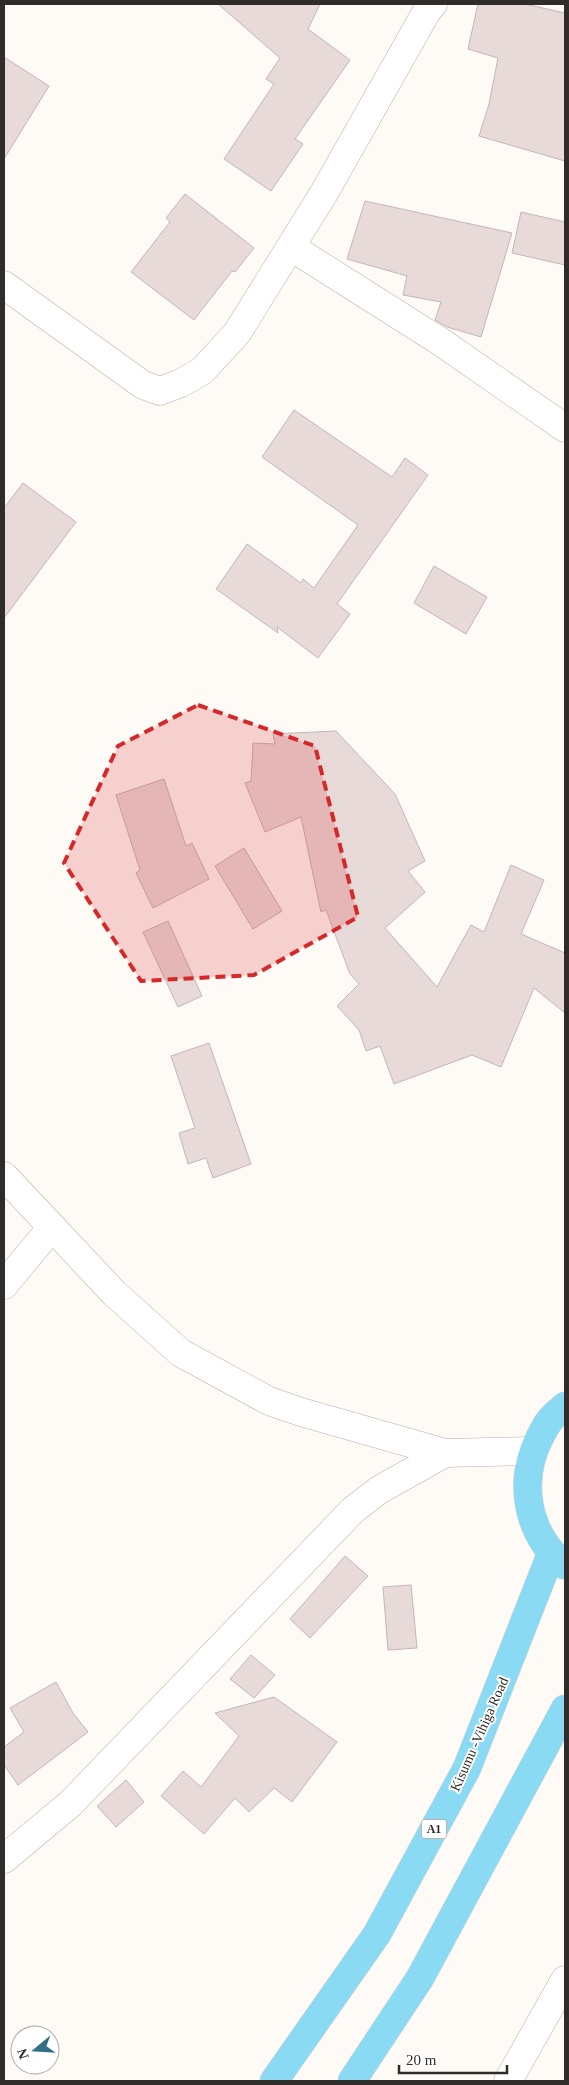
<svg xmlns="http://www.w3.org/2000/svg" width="569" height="2085" font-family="'Times New Roman',serif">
  <rect width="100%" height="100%" fill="#fefaf6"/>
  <g fill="#e8dad9" stroke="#c4b6b6">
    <path d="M218,4H320L308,29L350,60L295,139L303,144L271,191L224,159L274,84L266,79L280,58Z"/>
    <path d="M478,4H525L565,13V161L479,136L489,104L498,58L468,49Z"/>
    <path d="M4,57L49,86L4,159Z"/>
    <path d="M185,194L254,248L235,272L232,271L194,320L131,272L170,222L166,218Z"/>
    <path d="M365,201L512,233L481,337L447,327L435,320L441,302L403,295L407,276L347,259Z"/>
    <path d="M521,212L565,222V265L512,253Z"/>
    <path d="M294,410L392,477L405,458L428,475L337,604L350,614L318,658L277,627L278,633L216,589L247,544L301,583L303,579L314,588L358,525L262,457Z"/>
    <path d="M23,483L76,522L4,618V508Z"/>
    <path d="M434,566L487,597L466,634L414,603Z"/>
    <path d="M336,731L395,794L425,861L408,871L425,892L385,928L437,987L471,925L484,932L511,865L544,880L521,934L565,953V1013L534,988L501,1067L472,1055L394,1084L380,1046L366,1051L359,1030L337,1006L359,984L350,974L326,910L321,912L301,817L265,832L245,783L251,781L253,743L275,744L273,734Z"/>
    <path d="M164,779L186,846L192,843L209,879L153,908L136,873L140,870L116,795Z"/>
    <path d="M244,848L282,911L253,929L215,866Z"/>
    <path d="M168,921L202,996L178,1007L143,932Z"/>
    <path d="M209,1043L251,1164L213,1178L206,1158L188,1164L179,1133L195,1128L171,1056Z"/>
    <path d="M345,1556L368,1576L310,1638L290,1619Z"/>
    <path d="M411,1585L417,1648L388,1650L383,1587Z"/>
    <path d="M251,1655L275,1675L254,1698L230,1679Z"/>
    <path d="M56,1682L73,1713L88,1732L18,1785L4,1765V1747L24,1732L10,1708Z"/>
    <path d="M274,1697L337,1742L292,1802L274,1788L249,1812L235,1798L204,1834L161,1796L183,1771L201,1787L239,1736L215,1713Z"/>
    <path d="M126,1780L144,1802L116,1827L97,1806Z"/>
  </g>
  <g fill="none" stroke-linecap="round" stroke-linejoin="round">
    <g stroke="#b9afa7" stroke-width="29">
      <g id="minor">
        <path d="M291,247L441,342L565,428"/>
        <path d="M4,285L143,385L160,391L181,383L202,371L237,333L324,193L427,11L433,4"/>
        <path d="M4,1176L52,1227"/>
      </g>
    </g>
    <g stroke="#b9afa7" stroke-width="29">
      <g id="tertiary">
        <path d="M4,1285L52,1227L114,1293L181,1353L269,1401L301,1412L445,1453L533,1451"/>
        <path d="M4,1859L71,1803L353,1510L379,1490L445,1453"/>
        <path d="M508,2081L565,1980"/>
      </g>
    </g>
    <g stroke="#d6d5d4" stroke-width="29">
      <g id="trunk">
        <path d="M564,1565C526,1532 517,1480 541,1435C544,1430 547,1423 551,1419C555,1414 561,1410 565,1406"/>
        <path d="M274,2081L377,1934L467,1768L551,1554"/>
        <path d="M352,2081L420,1978L565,1709"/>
      </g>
    </g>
    <use href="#minor" stroke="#fff" stroke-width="28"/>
    <use href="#tertiary" stroke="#fff" stroke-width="28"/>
    <use href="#trunk" stroke="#8bdaf4" stroke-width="28"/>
  </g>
  <path fill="#d62828" fill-opacity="0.2" stroke="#d62828" stroke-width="4" stroke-dasharray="10 6" stroke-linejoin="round" d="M198,705L315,746L358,917L254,975L141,981L64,863L118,746Z"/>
  <g text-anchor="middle" stroke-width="4" stroke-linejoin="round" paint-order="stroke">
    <rect fill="#fff" stroke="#6e6b69" stroke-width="1" x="421.5" y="1819.5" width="25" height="19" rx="4"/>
    <g font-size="12" font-weight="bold" fill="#302c29">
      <text x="434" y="1833">A1</text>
    </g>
    <g font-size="14" fill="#302c29" stroke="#fff">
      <text transform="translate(479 1734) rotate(-66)" y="5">Kisumu -Vihiga Road</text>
    </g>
  </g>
  <rect width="569" height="2085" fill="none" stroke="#302c29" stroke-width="10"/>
  <g transform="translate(35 2050) rotate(252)"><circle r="24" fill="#ffffff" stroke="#acaba9"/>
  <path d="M0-4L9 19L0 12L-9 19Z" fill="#336f86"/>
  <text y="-8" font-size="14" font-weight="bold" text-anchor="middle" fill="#302c29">N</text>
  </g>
  <path d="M399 2065v8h108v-8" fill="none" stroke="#302c29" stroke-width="2.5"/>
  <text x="406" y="2065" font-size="15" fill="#302c29" stroke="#ffffff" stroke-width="4" paint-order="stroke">20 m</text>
</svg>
